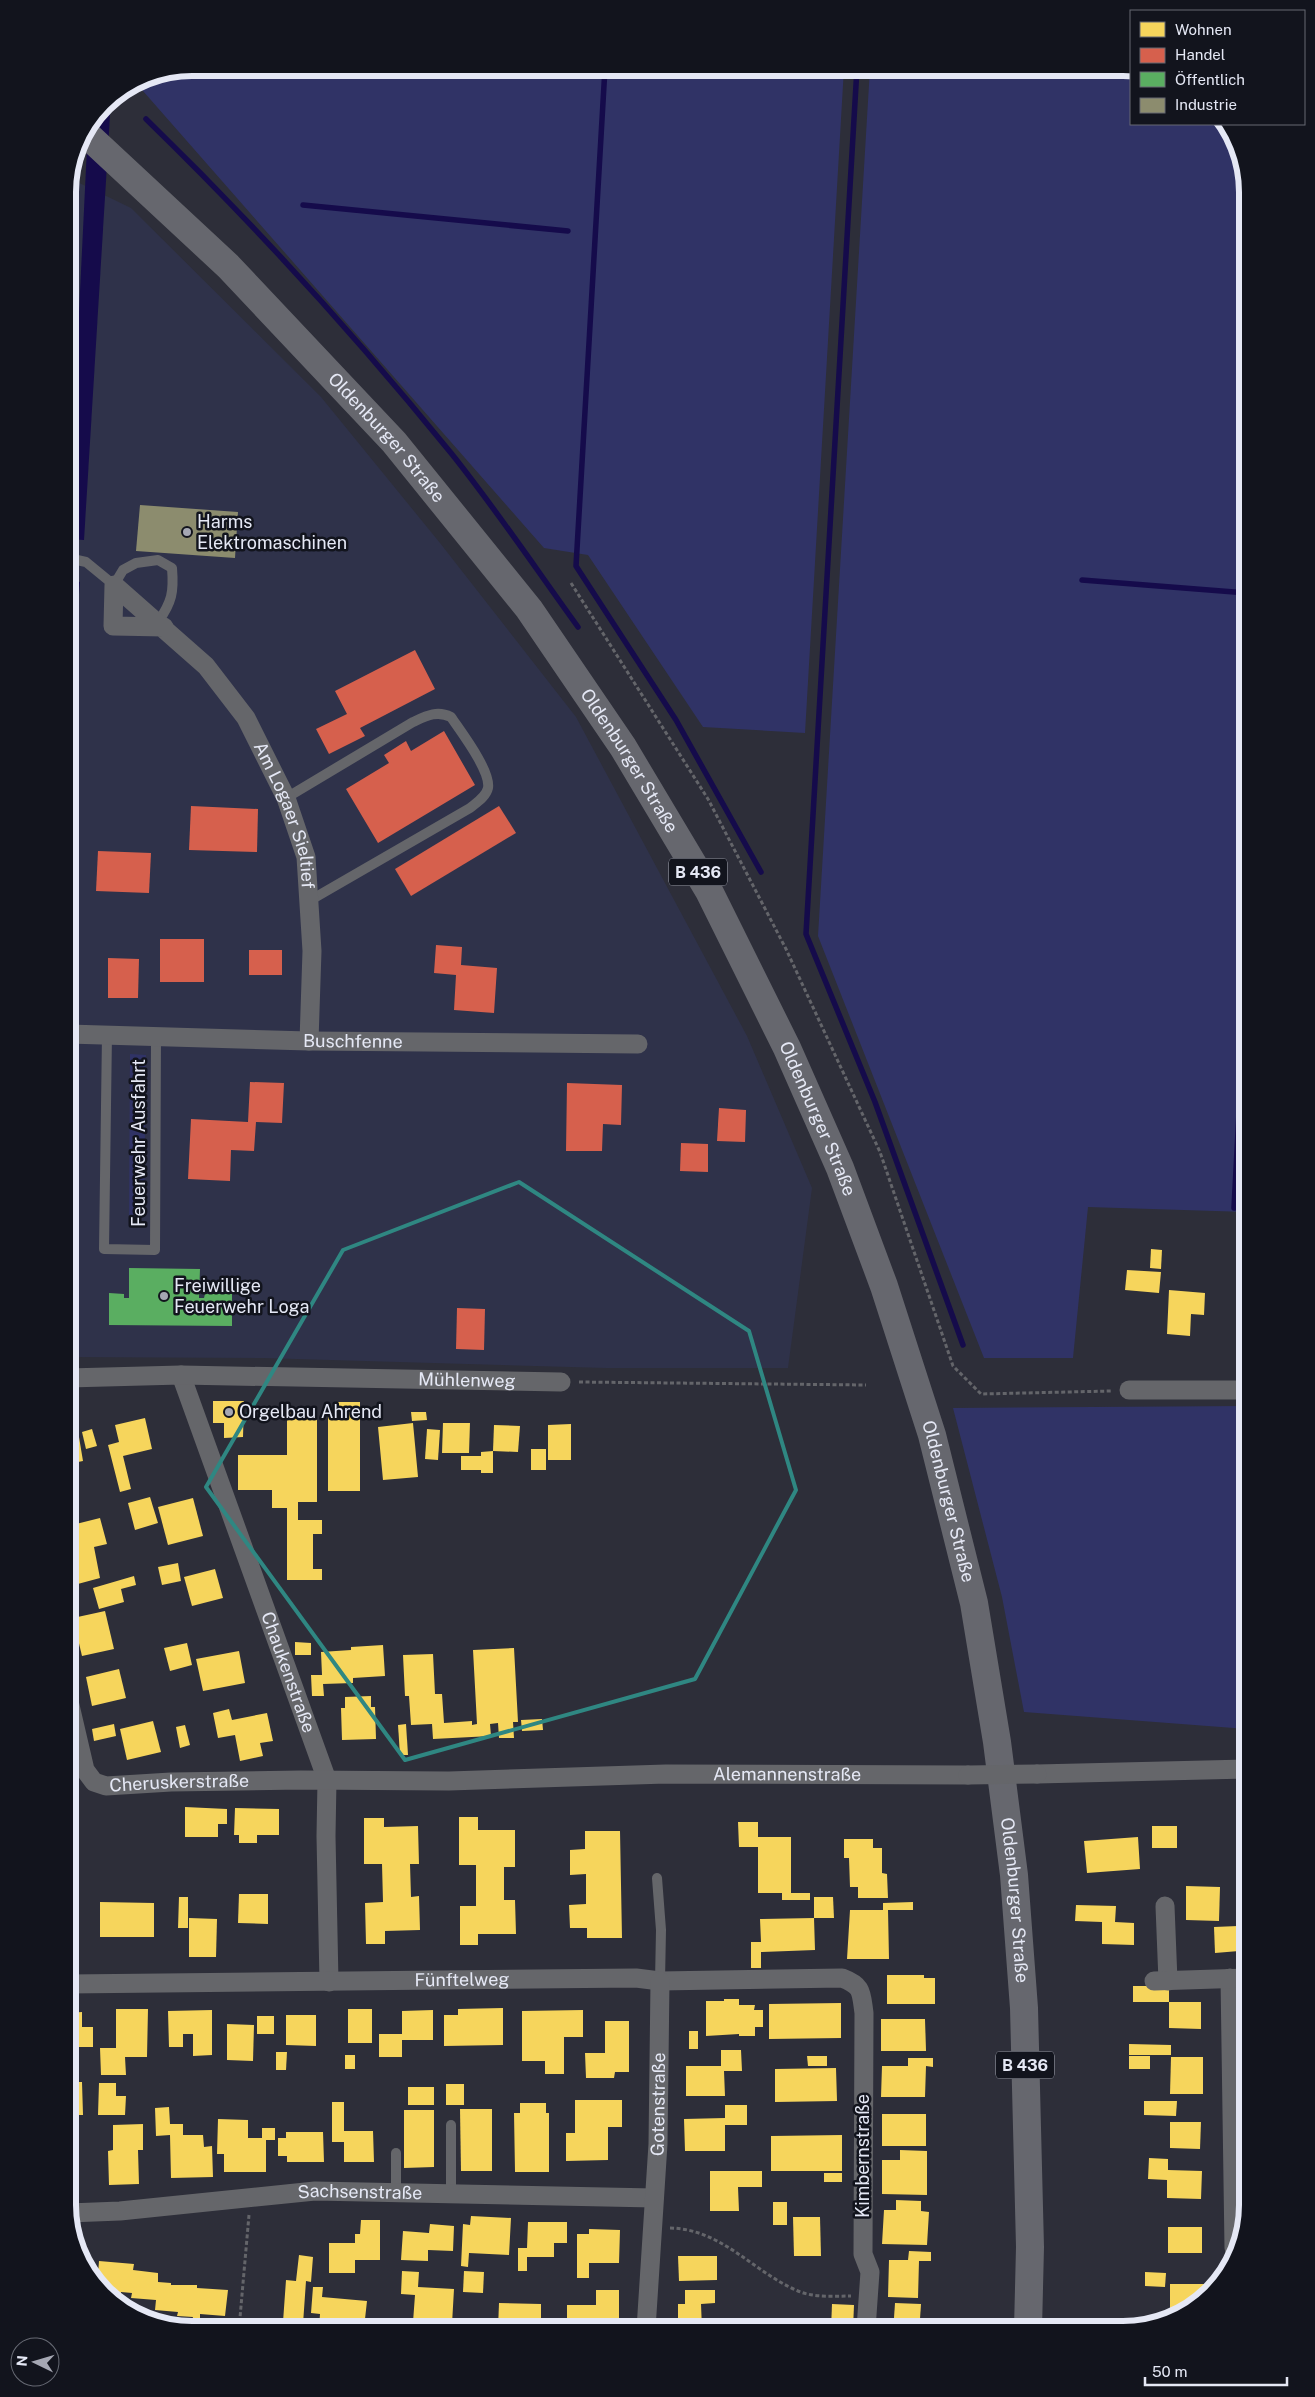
<svg xmlns="http://www.w3.org/2000/svg" width="1315" height="2397" font-family="'Public Sans',sans-serif">
  <rect width="100%" height="100%" fill="#2d2e39"/>
  <path fill="#2f324a" d="M69,178L131,208L321,397L440,543L576,717L747,1036L812,1188L788,1368H606L262,1358L68,1357Z"/>
  <g fill="#303366">
    <path d="M193,68H844L805,733L703,727L588,555L544,548L136,83L145,77Z"/>
    <path d="M870,68H1131V124H1222L1238,144L1247,192V1212L1088,1207L1073,1358H984L818,936Z"/>
    <path d="M130,1054L146,1055L144,1209L129,1227Z"/>
    <path d="M1247,1406V1729L1024,1712L1002,1597L953,1408Z"/>
  </g>
  <g fill="#150b4b">
    <path d="M111,99L84,540L68,539L88,127L104,104Z"/>
    <path d="M74,581L80,582L70,705H68V582Z"/>
  </g>
  <g fill="#f6d55c">
    <path d="M1151,1249L1162,1250L1161,1269L1150,1268Z"/>
    <path d="M1127,1270L1161,1272L1159,1293L1125,1290Z"/>
    <path d="M1169,1290L1205,1293L1204,1315L1191,1314L1190,1336L1167,1334Z"/>
    <path d="M213,1401H244L243,1437L224,1438V1423H213Z"/>
    <path d="M335,1402H360V1491H328V1416H335Z"/>
    <path d="M287,1408H317V1502H298V1520H322V1534H313V1569H322V1580H287V1508H272V1490H238V1455H287Z"/>
    <path d="M411,1412H426L427,1420L412,1421Z"/>
    <path d="M68,1413H70L73,1432L78,1431L83,1461L68,1464Z"/>
    <path d="M145,1418L152,1449L123,1456L131,1489L120,1492L108,1445L119,1442L115,1425Z"/>
    <path d="M413,1423L418,1477L383,1480L378,1427Z"/>
    <path d="M443,1423H470L469,1453H442Z"/>
    <path d="M571,1424V1460H548V1425Z"/>
    <path d="M494,1425L520,1426L518,1452L493,1451Z"/>
    <path d="M92,1429L97,1446L86,1449L82,1432Z"/>
    <path d="M427,1429L440,1430L438,1460L425,1459Z"/>
    <rect x="531" y="1449" width="15" height="21"/>
    <path d="M493,1451V1473H481V1470H461V1456H481V1452Z"/>
    <path d="M150,1497L158,1523L135,1530L128,1503Z"/>
    <path d="M193,1498L203,1536L168,1545L158,1507Z"/>
    <path d="M100,1518L107,1544L94,1547L100,1578L74,1585L68,1559V1526Z"/>
    <path d="M178,1563L181,1581L162,1585L158,1567Z"/>
    <path d="M215,1569L223,1598L192,1606L184,1577Z"/>
    <path d="M134,1576L136,1585L121,1589L124,1602L99,1609L93,1588Z"/>
    <path d="M105,1611L114,1649L82,1656L73,1618Z"/>
    <path d="M295,1642L311,1643V1655H295Z"/>
    <path d="M187,1643L192,1665L170,1671L164,1648Z"/>
    <path d="M383,1645L385,1676L353,1678V1683L323,1684L324,1696H312L311,1675H322L321,1652L351,1650V1647Z"/>
    <path d="M514,1648L518,1722H513L514,1738H499L498,1723L490,1724L491,1736L433,1739L432,1724L411,1725L409,1696H405L403,1655L433,1654L435,1694H442L444,1723L472,1721V1725L477,1724L473,1650Z"/>
    <path d="M239,1651L245,1683L203,1691L196,1659Z"/>
    <path d="M119,1669L126,1698L92,1706L86,1677Z"/>
    <path d="M371,1696V1707H375L376,1739L342,1740L341,1708H345V1697Z"/>
    <path d="M229,1709L232,1720L267,1713L273,1741L260,1743L263,1756L240,1761L235,1735L218,1738L213,1713Z"/>
    <path d="M542,1719L543,1730L522,1731L521,1720Z"/>
    <path d="M153,1721L161,1752L127,1760L120,1729Z"/>
    <path d="M114,1724L116,1736L94,1741L92,1729Z"/>
    <path d="M406,1724L408,1755H400L398,1725Z"/>
    <path d="M185,1725L190,1745L180,1748L176,1727Z"/>
    <path d="M185,1807L227,1809V1824H218V1837H185Z"/>
    <path d="M235,1808L279,1809V1835H257V1843H239V1835H234Z"/>
    <path d="M459,1817H478V1830H515V1867H504V1900H515L516,1934H478V1945H460V1906H476V1865H459Z"/>
    <path d="M364,1818H384V1827L418,1826L419,1864H410L411,1897L419,1896L420,1930L385,1931V1944H366L365,1903L383,1902L382,1864H364Z"/>
    <path d="M738,1822H758V1837H791V1893H810V1900H782V1893H758V1847H739Z"/>
    <rect x="1152" y="1826" width="25" height="22"/>
    <path d="M585,1831H620L622,1938H587V1928H570L569,1905L586,1904V1874L570,1875V1850L585,1849Z"/>
    <path d="M1138,1837L1140,1869L1087,1873L1084,1841Z"/>
    <path d="M844,1839H873V1848H882V1873L887,1874L888,1898H858V1887H850L849,1858H844Z"/>
    <rect x="68" y="1868" width="3" height="36"/>
    <path d="M1238,1872H1247V1898H1239Z"/>
    <path d="M1186,1886L1220,1887L1219,1921L1186,1920Z"/>
    <path d="M239,1894H268V1924L238,1923Z"/>
    <path d="M179,1897H188V1928H178Z"/>
    <path d="M814,1897H833L834,1918H814Z"/>
    <path d="M100,1902L154,1903V1937H100Z"/>
    <path d="M913,1902V1910H888L889,1959H847L850,1910H883V1903Z"/>
    <path d="M1076,1905L1116,1906L1115,1922L1134,1923V1945L1102,1944V1922L1075,1921Z"/>
    <path d="M189,1918L217,1919L216,1957H189Z"/>
    <path d="M814,1918L815,1950L761,1952V1968H751V1942H761L760,1919Z"/>
    <path d="M1238,1926L1239,1951L1215,1953L1214,1927Z"/>
    <path d="M887,1975H924V1978H935V2004H887Z"/>
    <rect x="1133" y="1986" width="36" height="16"/>
    <path d="M724,1999H739V2005H755L754,2010H763V2027H755V2036H739V2034L706,2036V2001H724Z"/>
    <path d="M1169,2002H1201V2029L1169,2028Z"/>
    <path d="M841,2003V2038L769,2039V2004Z"/>
    <path d="M503,2008V2045L444,2046V2015H458V2009Z"/>
    <path d="M116,2009H148L147,2057H125L126,2075H101L100,2048H116Z"/>
    <rect x="348" y="2009" width="24" height="34"/>
    <path d="M212,2010V2055L193,2056V2034H183V2047H169L168,2011Z"/>
    <path d="M433,2010V2040H402V2057H379V2034H402V2011Z"/>
    <path d="M583,2010V2037H564V2074H545V2061H522V2011Z"/>
    <path d="M82,2012V2027H93V2047H68V2013Z"/>
    <path d="M286,2015H316V2046L286,2045Z"/>
    <rect x="257" y="2016" width="17" height="18"/>
    <path d="M881,2019H925L926,2051H881Z"/>
    <path d="M605,2021H629V2072H615L614,2078H586L585,2053H605Z"/>
    <path d="M227,2024L254,2025L253,2061L227,2060Z"/>
    <rect x="689" y="2031" width="9" height="18"/>
    <path d="M1129,2044L1171,2045V2055H1129Z"/>
    <path d="M721,2050H741L742,2071H724L725,2096H686V2066H721Z"/>
    <path d="M276,2052H287L286,2070H276Z"/>
    <rect x="345" y="2055" width="10" height="14"/>
    <path d="M807,2056H827V2066H808Z"/>
    <rect x="1129" y="2056" width="21" height="13"/>
    <path d="M1171,2057H1203V2094H1170Z"/>
    <path d="M908,2058H933V2067L926,2066L925,2097H881L882,2066H908Z"/>
    <path d="M836,2068L837,2101L775,2102V2069Z"/>
    <path d="M68,2082H82L83,2115H68Z"/>
    <path d="M99,2083H116V2096H126L125,2115H98Z"/>
    <rect x="446" y="2084" width="18" height="21"/>
    <rect x="408" y="2087" width="26" height="18"/>
    <path d="M575,2100H622V2127H608V2160L566,2161V2133H575Z"/>
    <path d="M1144,2101H1177L1176,2116L1144,2115Z"/>
    <path d="M332,2102H344V2131H373L374,2162H344V2142H332Z"/>
    <path d="M520,2103H546V2113H549V2172H515L514,2113H520Z"/>
    <path d="M725,2105H747V2125H725V2151H685L684,2119L725,2118Z"/>
    <path d="M169,2107L170,2124H183V2135H203L204,2147L212,2146L213,2177L171,2178L170,2135L156,2136L155,2108Z"/>
    <path d="M460,2109H492V2171H461Z"/>
    <path d="M404,2110H434V2167L404,2168Z"/>
    <rect x="882" y="2114" width="44" height="32"/>
    <path d="M218,2119L248,2120V2138H262V2128H275V2140H266V2172H224V2154H217Z"/>
    <path d="M1170,2122H1201L1200,2149L1170,2148Z"/>
    <path d="M143,2124V2150H138L139,2184L109,2185L108,2151L113,2150V2125Z"/>
    <path d="M286,2132H323L324,2162H287V2156H278V2138H286Z"/>
    <path d="M842,2135V2171H771V2136Z"/>
    <path d="M900,2150L927,2151V2195L882,2194V2160H900Z"/>
    <path d="M1149,2158L1168,2159V2170L1202,2171L1201,2199L1167,2198V2180L1148,2179Z"/>
    <path d="M710,2171H762V2187H738L739,2211H710Z"/>
    <rect x="824" y="2173" width="18" height="9"/>
    <path d="M896,2200L921,2201V2211L929,2212L927,2245L882,2244L884,2210H896Z"/>
    <rect x="773" y="2202" width="14" height="23"/>
    <path d="M471,2216L511,2218L509,2255L469,2253L468,2267L461,2266L463,2224L470,2225Z"/>
    <path d="M793,2217H820L821,2256H794Z"/>
    <path d="M361,2220H380V2260H355V2273H329V2243H355V2234H360Z"/>
    <path d="M528,2222H567V2243H554V2257H527V2271H518V2248H527Z"/>
    <path d="M430,2224L454,2226L453,2251L428,2250V2261L401,2260L403,2231L429,2233Z"/>
    <rect x="1168" y="2227" width="34" height="26"/>
    <path d="M589,2229L620,2230L619,2263H589V2278H577V2234H589Z"/>
    <path d="M909,2251L931,2252V2261H919L918,2298L888,2297L889,2260H908Z"/>
    <path d="M299,2255L313,2257L311,2282L306,2281L303,2324L283,2322L286,2280L296,2281Z"/>
    <path d="M678,2256H717V2280L679,2281Z"/>
    <path d="M99,2261L134,2264L133,2270L158,2273V2282L171,2283V2285H197V2288L228,2290L225,2316L200,2314V2321H192L193,2317L177,2316L178,2312L155,2310L156,2300L131,2298L132,2293L121,2292V2296H113L94,2274H98Z"/>
    <path d="M402,2271L419,2272L418,2287L454,2289L452,2324L413,2322L415,2295L401,2294Z"/>
    <path d="M464,2271L484,2272L483,2293L463,2292Z"/>
    <path d="M1145,2272L1166,2273L1165,2287L1145,2286Z"/>
    <path d="M1170,2284H1205V2292L1179,2313H1170Z"/>
    <path d="M313,2287H323L322,2297L367,2301L364,2328L340,2326V2329H319L320,2314L311,2313Z"/>
    <path d="M596,2290H619V2321H595V2329H553V2327H567V2305H596Z"/>
    <path d="M685,2290H715V2303L701,2304L702,2329H678V2304H685Z"/>
    <path d="M499,2303L541,2304V2329H498Z"/>
    <path d="M895,2303L921,2304L920,2319L894,2318Z"/>
    <path d="M832,2304L854,2305L853,2329H831Z"/>
    <path d="M799,2319L829,2321L828,2329H798Z"/>
    <path d="M925,2324L951,2327V2329H925Z"/>
  </g>
  <g fill="#d6604d">
    <path d="M415,650L435,689L360,728L365,736L329,754L316,729L347,714L335,691Z"/>
    <path d="M444,731L475,785L378,843L346,789L389,763L384,755L406,741L411,751Z"/>
    <path d="M191,806L258,809L257,852L189,850Z"/>
    <path d="M499,806L516,833L411,896L395,869Z"/>
    <path d="M98,851L151,853L149,893L96,891Z"/>
    <rect x="160" y="939" width="44" height="43"/>
    <path d="M436,945L462,947L461,965L497,968L494,1013L454,1010L456,975L434,973Z"/>
    <rect x="249" y="950" width="33" height="25"/>
    <path d="M108,958L139,959L138,998H108Z"/>
    <path d="M250,1082L284,1083L282,1123L256,1122L254,1151L231,1150L230,1181L188,1179L191,1119L248,1122Z"/>
    <path d="M567,1083L622,1085L621,1125L603,1124L602,1151H566Z"/>
    <path d="M719,1108L746,1110L745,1142L717,1141Z"/>
    <path d="M681,1143L708,1144V1172L680,1171Z"/>
    <path d="M457,1308L485,1309L484,1350L456,1349Z"/>
  </g>
  <path fill="#5aae61" d="M129,1268L200,1269L199,1298H204L205,1294H232V1326L109,1325V1293L124,1294V1298H129Z"/>
  <path fill="#8c8c6e" d="M140,505L238,512L235,558L136,551Z"/>
  <g fill="none" stroke-linecap="round" stroke-linejoin="round">
    <g stroke="#150b4b" stroke-width="5.5">
      <path d="M605,68L576,566L676,720L761,872"/>
      <path d="M857,68L806,934L875,1102L963,1345"/>
      <path d="M146,119C254,224 356,336 451,453C496,509 536,569 578,627"/>
      <path d="M303,205L568,231"/>
      <path d="M1082,580L1247,593"/>
      <path d="M1234,1208L1247,960"/>
    </g>
    <g stroke="#64656a" stroke-width="3" stroke-dasharray="4 2.5" stroke-linecap="butt">
      <path d="M571,583L708,799L786,949L880,1152L953,1366L981,1394L1111,1391"/>
      <path d="M579,1382L866,1385"/>
      <path d="M670,2228C722,2229 753,2272 798,2291C814,2298 834,2296 851,2296"/>
      <path d="M239,2329L249,2215"/>
    </g>
    <g stroke="#65666a" stroke-width="10">
      <path d="M68,558L86,562L114,585L123,570L136,563L158,560L172,568C174,592 172,602 158,622"/>
      <path d="M286,798L413,722C426,716 437,710 451,717C461,732 491,771 488,788C486,797 476,803 470,808L309,901"/>
      <path d="M107,1034L104,1249L155,1250L156,1037"/>
      <path d="M657,1878L661,1930L660,1981"/>
      <path d="M396,2193V2153"/>
      <path d="M451,2194V2125"/>
    </g>
    <g stroke="#65666a" stroke-width="19">
      <path id="s1" d="M164,627L113,626L114,585L206,666L246,718L286,798L306,857L312,951L309,1041"/>
      <path id="s2" d="M68,1034L309,1041L638,1044"/>
      <path id="s3" d="M181,1375L327,1780L326,1836L329,1982"/>
      <path id="s4" d="M68,1378L181,1375L561,1382"/>
      <path d="M1129,1390H1247"/>
      <path id="s5" d="M68,1697L85,1770L94,1782L106,1786L171,1782L301,1780L449,1781L666,1774L968,1775"/>
      <path d="M1037,1774L1247,1769"/>
      <path d="M1165,1906L1168,1981"/>
      <path d="M1230,1978L1234,2248"/>
      <path d="M1154,1981L1247,1978"/>
      <path id="s6" d="M68,1984L636,1978L660,1981L842,1978C863,1986 861,1992 864,2013L863,2254L870,2272L866,2329"/>
      <path id="s7" d="M69,2213L120,2211L315,2191L654,2198"/>
      <path id="s8" d="M646,2329L658,2144L660,1981"/>
    </g>
    <path stroke="#66676e" stroke-width="28" id="s9" d="M85,133L228,266L394,442L529,609L623,747L709,891L787,1048L840,1168L884,1286L932,1435L974,1603L997,1742L1014,1875L1024,2008L1030,2247L1028,2329"/>
    <path stroke="#65666a" stroke-width="19" d="M968,1775L1037,1774"/>
  </g>
  <path fill="none" stroke="#2f8782" stroke-width="4" stroke-linejoin="round" d="M519,1182L749,1331L796,1490L695,1679L405,1760L206,1487L343,1250Z"/>
  <g fill="#a5a7b3" stroke="#12141d" stroke-width="2">
    <circle cx="187" cy="532" r="5"/>
    <circle cx="164" cy="1296" r="5"/>
    <circle cx="229" cy="1412" r="5"/>
  </g>
  <g text-anchor="middle" stroke-width="5" stroke-linejoin="round" paint-order="stroke">
    <g fill="#12141d" stroke="#a6a8b4" stroke-width="1">
      <rect x="669" y="858.5" width="58" height="27" rx="4"/>
      <rect x="996" y="2051.5" width="58" height="27" rx="4"/>
    </g>
    <g font-size="16" font-weight="bold" fill="#e5e8f5">
      <text x="698" y="878">B 436</text>
      <text x="1025" y="2071">B 436</text>
    </g>
    <g font-size="18" fill="#e5e8f5" stroke="#12141d">
      <text dy="6" stroke="none"><textPath href="#s9" startOffset="429">Oldenburger Straße</textPath></text>
      <text dy="6" stroke="none"><textPath href="#s9" startOffset="834">Oldenburger Straße</textPath></text>
      <text dy="6" stroke="none"><textPath href="#s1" startOffset="386">Am Logaer Sieltief</textPath></text>
      <text dy="6" stroke="none"><textPath href="#s2" startOffset="285">Buschfenne</textPath></text>
      <text dy="6" stroke="none"><textPath href="#s9" startOffset="1239">Oldenburger Straße</textPath></text>
      <text transform="translate(139 1143) rotate(-90)" y="6">Feuerwehr Ausfahrt</text>
      <text dy="6" stroke="none"><textPath href="#s4" startOffset="399">Mühlenweg</textPath></text>
      <text dy="6" stroke="none"><textPath href="#s9" startOffset="1644">Oldenburger Straße</textPath></text>
      <text dy="6" stroke="none"><textPath href="#s3" startOffset="316">Chaukenstraße</textPath></text>
      <text dy="6" stroke="none"><textPath href="#s5" startOffset="784">Alemannenstraße</textPath></text>
      <text dy="6" stroke="none"><textPath href="#s5" startOffset="176">Cheruskerstraße</textPath></text>
      <text dy="6" stroke="none"><textPath href="#s9" startOffset="2049">Oldenburger Straße</textPath></text>
      <text dy="6" stroke="none"><textPath href="#s6" startOffset="394">Fünftelweg</textPath></text>
      <text dy="6" stroke="none"><textPath href="#s8" startOffset="225">Gotenstraße</textPath></text>
      <text transform="translate(863 2156) rotate(-90)" y="6">Kimbernstraße</text>
      <text dy="6" stroke="none"><textPath href="#s7" startOffset="292">Sachsenstraße</textPath></text>
    </g>
    <g font-size="18" fill="#e5e8f5" stroke="#12141d" text-anchor="start">
      <text x="197" y="528">Harms<tspan x="197" dy="21">Elektromaschinen</tspan></text>
      <text x="174" y="1292">Freiwillige<tspan x="174" dy="21">Feuerwehr Loga</tspan></text>
      <text x="239" y="1418">Orgelbau Ahrend</text>
    </g>
  </g>
  <path d="M0 0H1315V2397H0ZM192 76H1123A116 116 0 0 1 1239 192V2205A116 116 0 0 1 1123 2321H192A116 116 0 0 1 76 2205V192A116 116 0 0 1 192 76Z" fill="#12141d" fill-rule="evenodd"/>
  <path fill="none" stroke="#e5e8f5" stroke-width="6" d="M192 76H1123A116 116 0 0 1 1239 192V2205A116 116 0 0 1 1123 2321H192A116 116 0 0 1 76 2205V192A116 116 0 0 1 192 76Z"/>
  <rect x="1130" y="10" width="175" height="115" fill="#12141d" stroke="#666973"/>
  <rect x="1140" y="22" width="25" height="15" fill="#f6d55c" stroke="#666973"/>
  <text x="1175" y="35" font-size="15" fill="#e5e8f5">Wohnen</text>
  <rect x="1140" y="48" width="25" height="15" fill="#d6604d" stroke="#666973"/>
  <text x="1175" y="60" font-size="15" fill="#e5e8f5">Handel</text>
  <rect x="1140" y="72" width="25" height="15" fill="#5aae61" stroke="#666973"/>
  <text x="1175" y="85" font-size="15" fill="#e5e8f5">Öffentlich</text>
  <rect x="1140" y="98" width="25" height="15" fill="#8c8c6e" stroke="#666973"/>
  <text x="1175" y="110" font-size="15" fill="#e5e8f5">Industrie</text>
  <g transform="translate(35 2362) rotate(275)"><circle r="24" fill="#12141d" stroke="#666973"/>
  <path d="M0-4L9 19L0 12L-9 19Z" fill="#a5a7b3"/>
  <text y="-8" font-size="14" font-weight="bold" text-anchor="middle" fill="#e5e8f5">N</text>
  </g>
  <path d="M1145 2377v8h142v-8" fill="none" stroke="#e5e8f5" stroke-width="2.5"/>
  <text x="1152" y="2377" font-size="15" fill="#e5e8f5" stroke="#12141d" stroke-width="4" paint-order="stroke">50 m</text>
</svg>
